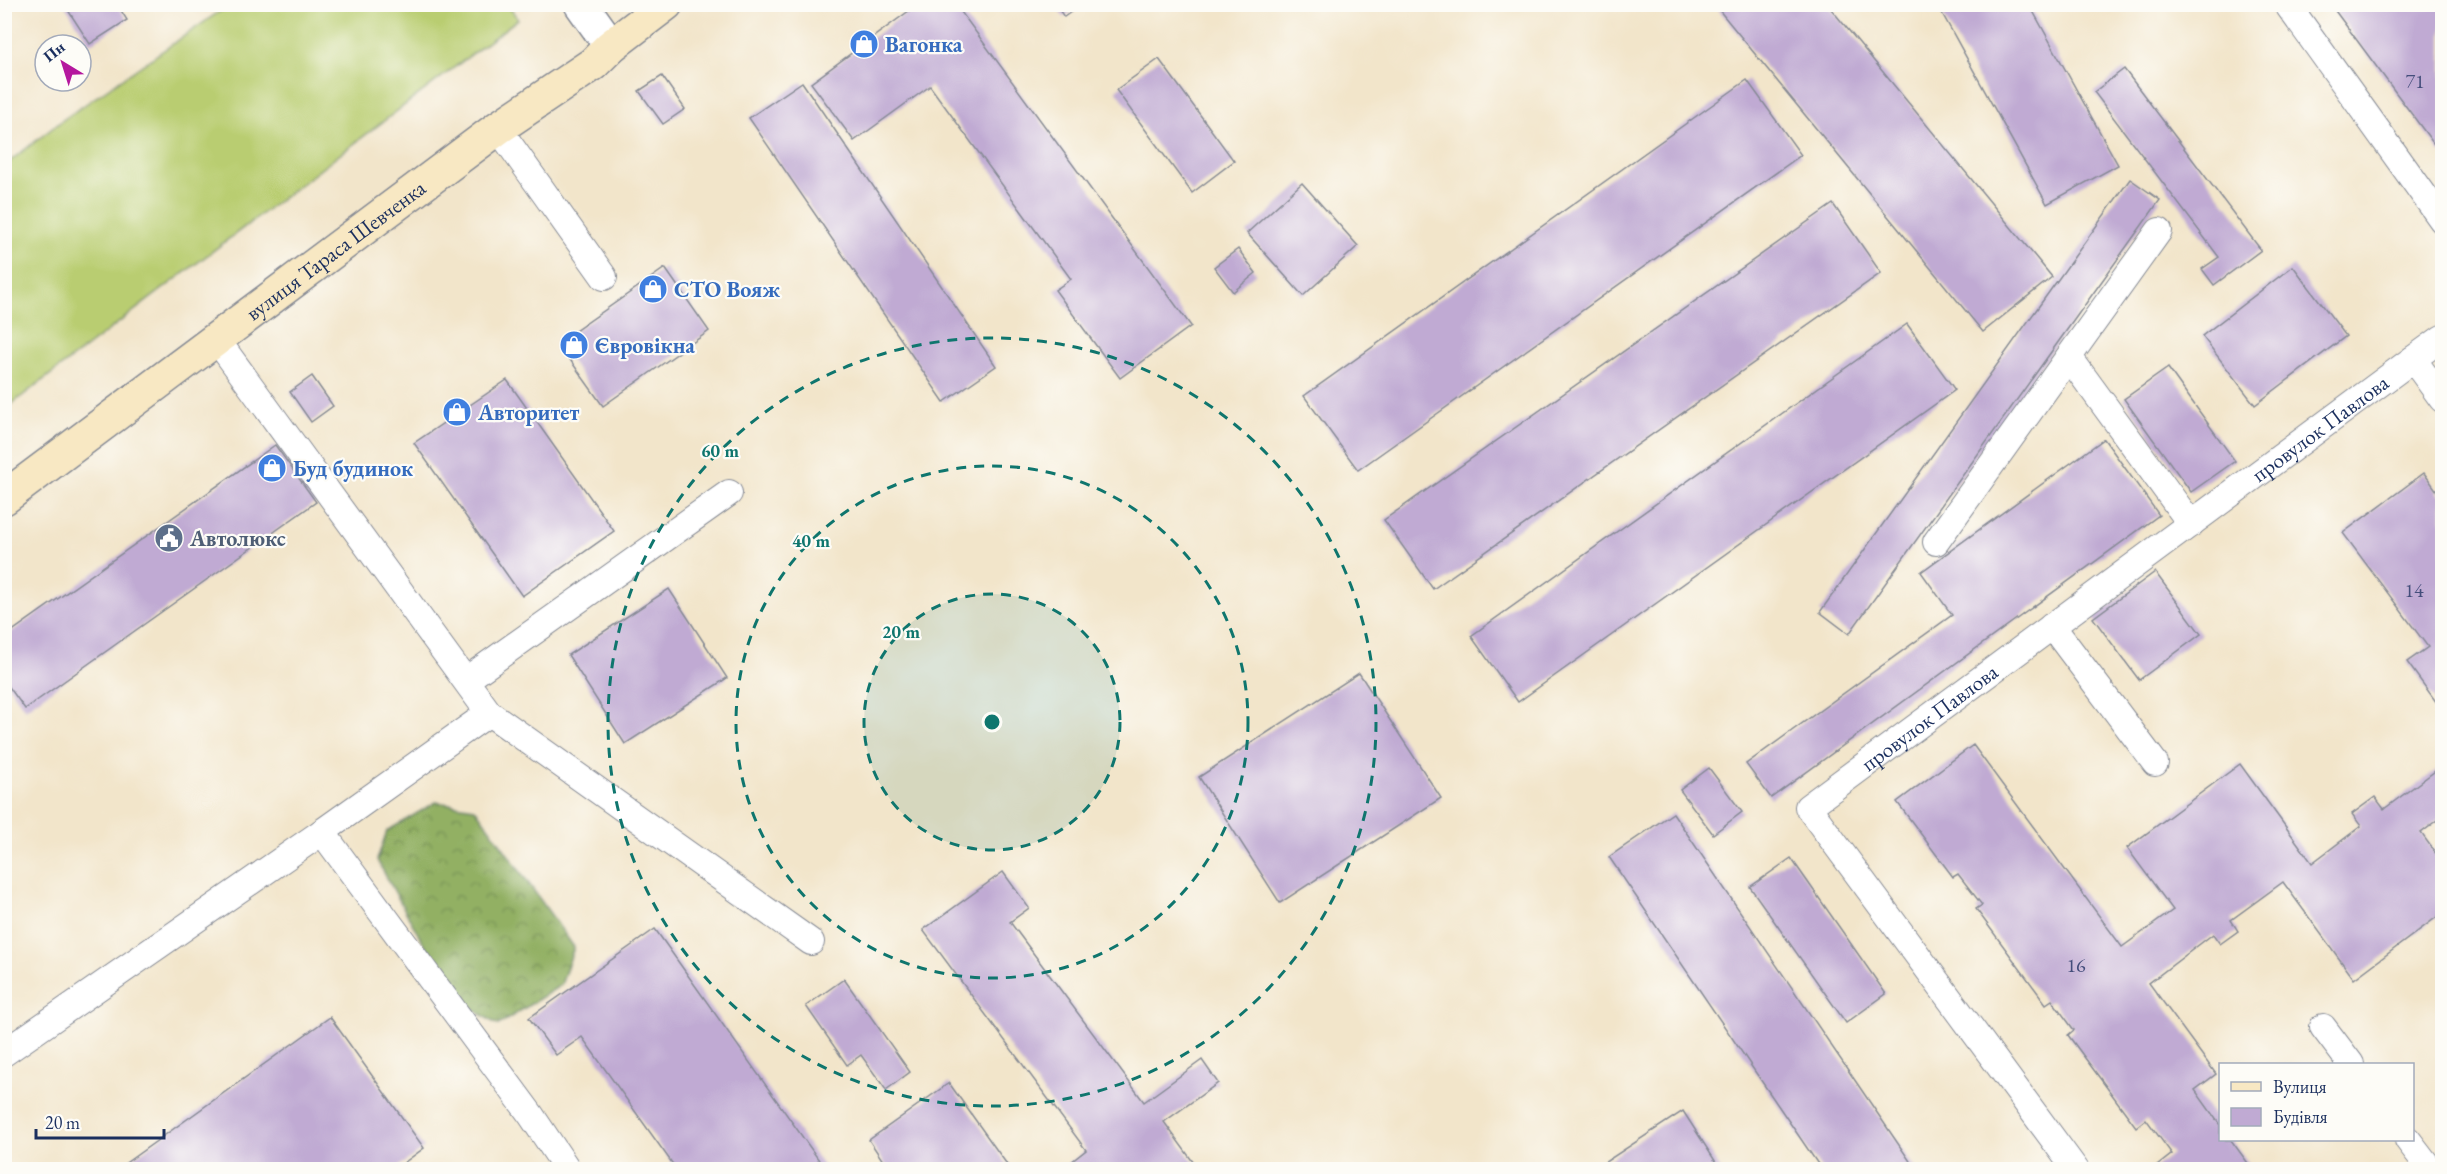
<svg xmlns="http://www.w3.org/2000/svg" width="2447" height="1174" font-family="'EB Garamond',serif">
  <defs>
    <pattern id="forest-crowns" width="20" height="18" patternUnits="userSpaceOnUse" patternTransform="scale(1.5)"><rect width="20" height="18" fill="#92b063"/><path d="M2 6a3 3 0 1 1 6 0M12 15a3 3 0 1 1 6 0" fill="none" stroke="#769055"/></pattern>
  </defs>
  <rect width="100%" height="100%" fill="#fdfcf7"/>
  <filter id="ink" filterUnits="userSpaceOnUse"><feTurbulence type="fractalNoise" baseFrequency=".0167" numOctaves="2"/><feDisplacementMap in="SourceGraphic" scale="12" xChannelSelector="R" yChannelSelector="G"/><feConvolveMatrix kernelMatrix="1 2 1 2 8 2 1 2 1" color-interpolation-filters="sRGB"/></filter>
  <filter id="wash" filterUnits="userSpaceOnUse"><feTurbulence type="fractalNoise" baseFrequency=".008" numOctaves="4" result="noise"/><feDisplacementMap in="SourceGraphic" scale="24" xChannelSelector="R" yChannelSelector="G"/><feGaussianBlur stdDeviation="1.35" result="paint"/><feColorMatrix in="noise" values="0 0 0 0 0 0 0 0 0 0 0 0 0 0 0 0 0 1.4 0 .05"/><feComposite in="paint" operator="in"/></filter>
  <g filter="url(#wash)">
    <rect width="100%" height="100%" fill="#f2e5ca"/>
    <path fill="url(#forest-crowns)" stroke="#567060" stroke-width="1.5" d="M436,802L475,808L574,947L561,985L498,1025L453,997L377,860L387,831Z"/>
    <path fill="#b9cd71" stroke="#6a7e68" stroke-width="1.5" d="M507,4L518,19L5,409V165L64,119L229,5Z"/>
    <g id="blocks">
      <g fill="#c0aad3">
        <path d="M64,4H117L127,20L90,44Z"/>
        <path d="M1055,4H1082L1064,17Z"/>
        <path d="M1714,4H1827L2052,277L1983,332Z"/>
        <path d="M1937,4H2029L2118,165L2047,204Z"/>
        <path d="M2330,4H2440L2442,8V155Z"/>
        <path d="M917,5H956L1191,326L1120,378L1055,290L1071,279L930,86L854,141L811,83Z"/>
        <path d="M1159,59L1234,161L1192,193L1116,90Z"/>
        <path d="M2124,69L2261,250L2214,285L2202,269L2219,257L2094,92Z"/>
        <path d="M662,76L685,109L663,124L639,91Z"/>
        <path d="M1747,80L1801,155L1358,470L1304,396Z"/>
        <path d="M802,82L996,366L944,402L749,118Z"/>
        <path d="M2130,179L2160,200L1849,634L1820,612Z"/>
        <path d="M1302,183L1358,246L1303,296L1247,233Z"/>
        <path d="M1833,204L1881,273L1433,589L1384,520Z"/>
        <path d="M1238,249L1256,273L1233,292L1214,267Z"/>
        <path d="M2293,266L2346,336L2255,405L2202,336Z"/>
        <path d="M665,268L709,331L603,406L558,343Z"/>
        <path d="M1907,324L1955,390L1518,702L1471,636Z"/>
        <path d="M2168,368L2235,461L2191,492L2124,399Z"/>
        <path d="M312,376L333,406L311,422L290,392Z"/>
        <path d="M507,380L614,531L522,596L414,443Z"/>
        <path d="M2104,439L2159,515L1771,798L1746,764L1952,615L1921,572Z"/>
        <path d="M275,445L316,502L25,709L4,680V637Z"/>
        <path d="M2424,473L2442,498V710L2407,662L2428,647L2343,533Z"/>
        <path d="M2155,572L2201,634L2139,680L2093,618Z"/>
        <path d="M669,589L727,678L625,744L568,655Z"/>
        <path d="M1359,673L1441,798L1280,903L1199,777Z"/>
        <path d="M1973,745L2122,947L2173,910L2127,848L2240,764L2312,863L2361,826L2352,814L2375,797L2384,809L2442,766V817L2421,833L2442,862V913L2354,979L2283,882L2231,920L2238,931L2220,944L2213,934L2149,983L2216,1074L2195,1090L2220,1125V1140H2231L2253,1170H2152L2172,1154L2146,1119L2136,1127L2068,1035L2074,1030L2052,1000L2046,1004L1976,909L1982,905L1958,874L1953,877L1897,802Z"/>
        <path d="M1709,768L1742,812L1713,834L1680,790Z"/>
        <path d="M1673,813L1916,1170H1822L1609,857Z"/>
        <path d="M1791,858L1886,994L1846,1023L1750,887Z"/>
        <path d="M1003,872L1029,908L1010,922L1144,1102L1202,1060L1218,1083L1164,1122L1199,1170H1061L1086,1150L923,930Z"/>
        <path d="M655,929L826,1170H677L582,1037L556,1055L529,1018Z"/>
        <path d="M844,979L910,1072L886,1090L861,1055L847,1065L806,1006Z"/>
        <path d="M330,1017L424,1148L394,1170H116Z"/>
        <path d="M949,1083L1011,1170H889L869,1140Z"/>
        <path d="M1683,1111L1721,1170H1593Z"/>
      </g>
    </g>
  </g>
  <g filter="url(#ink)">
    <use href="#blocks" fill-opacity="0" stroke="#868a94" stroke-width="1.5"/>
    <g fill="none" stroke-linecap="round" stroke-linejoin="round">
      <g stroke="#868a94" stroke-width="28">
        <g id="lane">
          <path d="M2287,4L2442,220"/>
          <path d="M498,128L604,277"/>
          <path d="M2442,338L2413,359L2442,399"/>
          <path d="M217,340L489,713L322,832"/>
          <path d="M2069,357L2191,524"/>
          <path d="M1936,542L2159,231"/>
          <path d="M2052,626L2155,763"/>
          <path d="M466,680L729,493"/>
          <path d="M489,713L811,942"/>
          <path d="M2323,1027L2351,1064"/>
          <path d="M4,1053L322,832L531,1115L568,1170"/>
          <path d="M2408,1140L2431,1170"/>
          <path id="s1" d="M2076,1170L1808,807L2413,359"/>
        </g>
      </g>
      <g stroke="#868a94" stroke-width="36">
        <path id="street" d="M581,4L611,46"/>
      </g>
      <g stroke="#868a94" stroke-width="36">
        <g id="secondary">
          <path id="s2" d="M4,498L498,128L593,64L611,46L666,4"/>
        </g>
      </g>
      <use href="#lane" stroke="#fff" stroke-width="26"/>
      <use href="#street" stroke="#fff" stroke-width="33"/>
      <use href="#secondary" stroke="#f8e8c3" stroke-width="33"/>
    </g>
  </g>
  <circle cx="992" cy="722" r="128" fill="#0f766e" fill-opacity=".12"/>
  <g fill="none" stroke="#0f766e" stroke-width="3" stroke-dasharray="10 8">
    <circle cx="992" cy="722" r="128"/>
    <circle cx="992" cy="722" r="256"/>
    <circle cx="992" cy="722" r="384"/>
  </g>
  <defs>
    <g id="shop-disc" transform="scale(1.5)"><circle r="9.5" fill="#3f7fe0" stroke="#fdfcf7"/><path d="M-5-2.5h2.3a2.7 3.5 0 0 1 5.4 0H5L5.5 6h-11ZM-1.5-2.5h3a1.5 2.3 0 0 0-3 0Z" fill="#fff"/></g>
    <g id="civic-disc" transform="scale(1.5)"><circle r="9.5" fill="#5c6f8a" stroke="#fdfcf7"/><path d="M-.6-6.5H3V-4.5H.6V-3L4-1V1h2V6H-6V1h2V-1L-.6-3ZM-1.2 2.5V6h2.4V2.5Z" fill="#fff"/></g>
  </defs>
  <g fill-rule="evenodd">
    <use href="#shop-disc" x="864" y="44"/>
    <use href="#shop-disc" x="653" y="289"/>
    <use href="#shop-disc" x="574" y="345"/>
    <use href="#shop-disc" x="457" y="412"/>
    <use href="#shop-disc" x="272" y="468"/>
    <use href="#civic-disc" x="169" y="538"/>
  </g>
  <g text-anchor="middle" stroke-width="4.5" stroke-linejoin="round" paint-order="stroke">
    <g font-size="20" fill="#444e7b">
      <text x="2415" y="88">71</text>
      <text x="2414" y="597">14</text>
      <text x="2076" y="972">16</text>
    </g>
    <g font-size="22" font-weight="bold" fill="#366cbe" stroke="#fdfcf7" text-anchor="start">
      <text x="885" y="52">Вагонка</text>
      <text x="674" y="297">СТО Вояж</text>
      <text x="595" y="353">Євровікна</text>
      <text x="478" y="420">Авторитет</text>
      <text x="293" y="476">Буд будинок</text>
    </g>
    <g font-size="22" fill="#1b2f5e" stroke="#fdfcf7">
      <text dy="8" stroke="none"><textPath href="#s2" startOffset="414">вулиця Тараса Шевченка</textPath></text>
      <text dy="8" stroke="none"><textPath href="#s1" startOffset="1088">провулок Павлова</textPath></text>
      <text dy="8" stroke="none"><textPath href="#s1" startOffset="602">провулок Павлова</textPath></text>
    </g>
    <g font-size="22" font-weight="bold" fill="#4e5e75" stroke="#fdfcf7" text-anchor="start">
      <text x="190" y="546">Автолюкс</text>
    </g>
  </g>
  <circle cx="992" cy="722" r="9" fill="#0f766e" stroke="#fdfcf7" stroke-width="3"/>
  <g font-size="18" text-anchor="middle" font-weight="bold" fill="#0f766e" stroke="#fdfcf7" stroke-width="4.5" stroke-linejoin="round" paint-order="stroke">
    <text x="720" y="457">60 m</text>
    <text x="811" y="547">40 m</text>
    <text x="901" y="638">20 m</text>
  </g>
  <rect width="2447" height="1174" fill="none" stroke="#fdfcf7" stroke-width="24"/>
  <rect x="2219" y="1063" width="195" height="78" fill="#fdfcf7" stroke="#a3aaba" stroke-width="1.5"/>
  <rect x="2231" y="1082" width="30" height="9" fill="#f8e8c3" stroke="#a3aaba" stroke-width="1.5"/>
  <text x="2273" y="1093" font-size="18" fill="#1b2f5e">Вулиця</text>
  <rect x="2231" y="1108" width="30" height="18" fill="#c0aad3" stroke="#a3aaba" stroke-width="1.5"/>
  <text x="2273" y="1123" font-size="18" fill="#1b2f5e">Будівля</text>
  <g transform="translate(63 63) rotate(322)"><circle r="28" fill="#fdfcf7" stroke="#a3aaba" stroke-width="1.5"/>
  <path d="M0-4.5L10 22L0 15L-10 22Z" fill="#b5179e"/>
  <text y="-9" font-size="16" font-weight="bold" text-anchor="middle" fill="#1b2f5e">Пн</text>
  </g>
  <path d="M36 1129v9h128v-9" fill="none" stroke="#1b2f5e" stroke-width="3"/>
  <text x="45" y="1129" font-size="18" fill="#1b2f5e" stroke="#fdfcf7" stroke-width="4.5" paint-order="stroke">20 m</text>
</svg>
